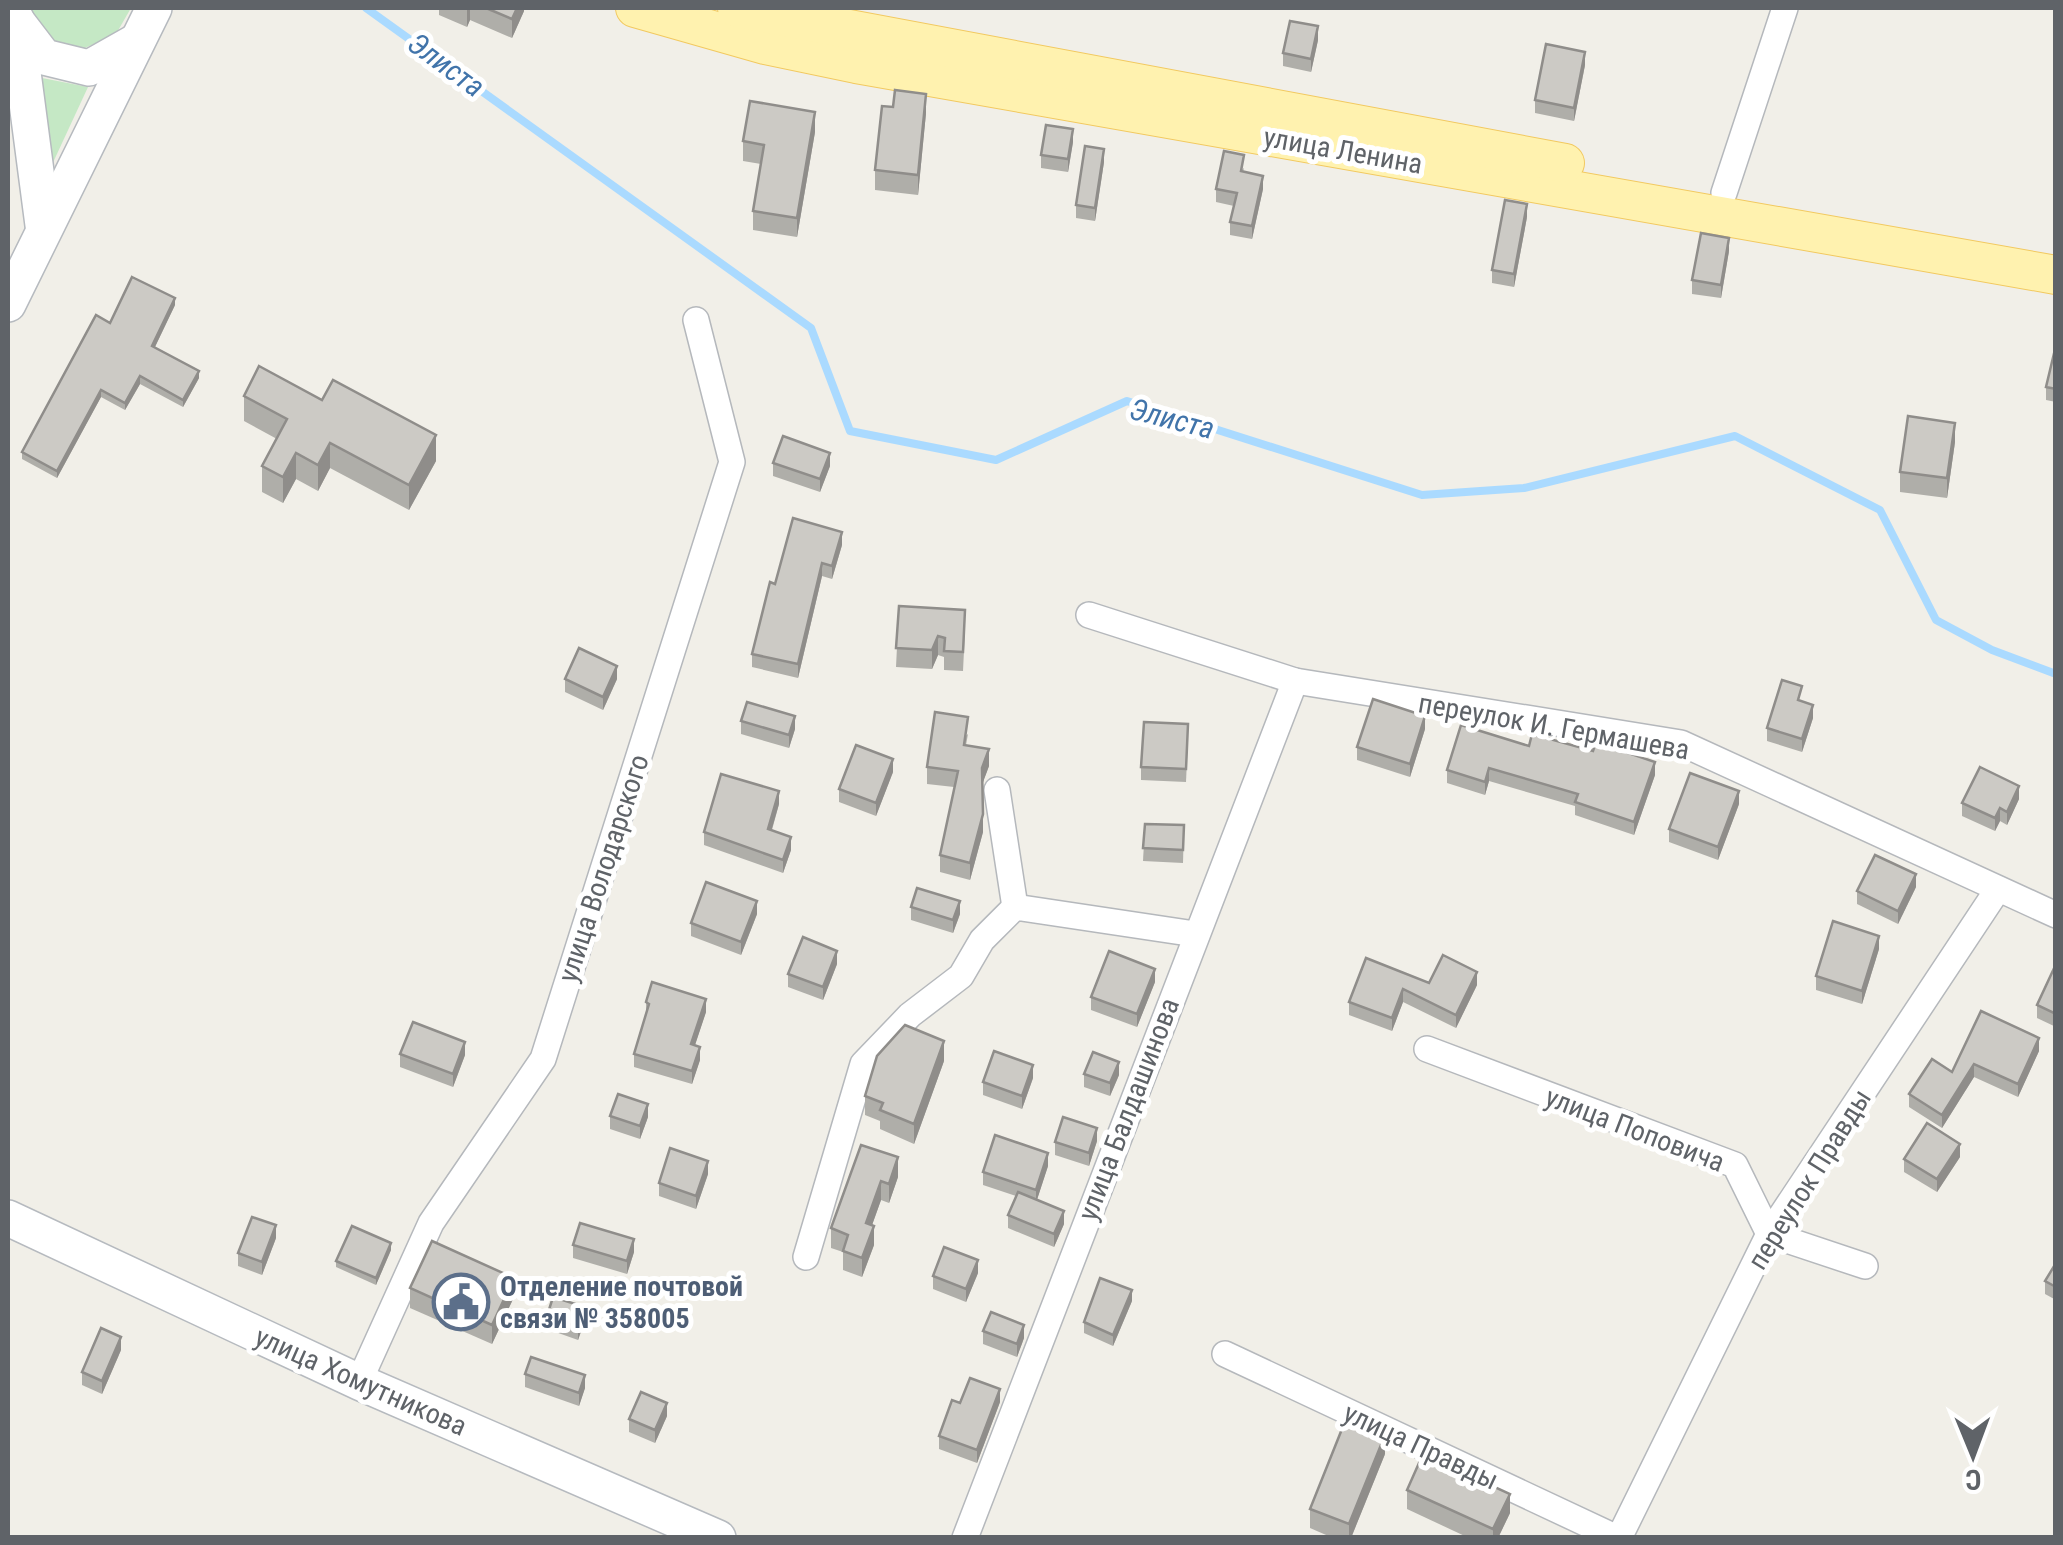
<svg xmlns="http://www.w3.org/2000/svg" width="2063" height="1545" font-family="'Roboto Condensed',sans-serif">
  <rect width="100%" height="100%" fill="#f1efe8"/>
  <g fill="#c5e8c5">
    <path d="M29,8H131L116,34L78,51L56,47L42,37Z"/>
    <path d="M37,77L88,87L50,169Z"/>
  </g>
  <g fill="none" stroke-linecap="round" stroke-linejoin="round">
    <path stroke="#aadaff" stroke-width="8" d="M366,8L811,328L850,431L996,460L1127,401L1422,495L1524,488L1735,436L1880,510L1936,620L1992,650L2056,674"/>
    <g stroke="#b5b8bc" stroke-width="28">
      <g id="street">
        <path d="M1724,193L1785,8"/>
        <path d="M1089,615L1295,681L1681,743L2056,915"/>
        <path d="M997,790L1015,907"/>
        <path d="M1427,1049L1735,1165L1769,1234L1865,1266"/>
        <path d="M806,1257L863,1064L910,1015L961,976L982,940L1015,907L1195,934"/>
        <path d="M1225,1354L1617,1538"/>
        <path d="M359,1382L431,1223L543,1059L732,462L696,320"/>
        <path d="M965,1538L1295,681"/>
        <path d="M1619,1538L1769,1234L1998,889"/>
      </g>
    </g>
    <g stroke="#b6babf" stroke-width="38">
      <g id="secondary">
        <path d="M16,19L43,225"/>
        <path d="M18,23L44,57L89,68L135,42"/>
        <path d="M8,304L154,8"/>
        <path d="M8,1218L359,1382L718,1538"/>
      </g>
    </g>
    <g stroke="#f2c960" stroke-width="40">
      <g id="primary">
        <path d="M635,8L765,45L856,64L2056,275"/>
        <path d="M737,8L1565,163"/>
      </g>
    </g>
    <use href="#street" stroke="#fff" stroke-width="25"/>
    <use href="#secondary" stroke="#fff" stroke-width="35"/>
    <use href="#primary" stroke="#fff2af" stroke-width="38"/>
  </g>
  <g fill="#afaea9">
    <path d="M439,8H524V11L512,38L470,20L467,27L439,15Z"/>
    <path d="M1318,40L1311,72L1283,66V53Z"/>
    <path d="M1585,65L1574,121L1535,113V100Z"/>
    <path d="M926,113L918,195L875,190V170Z"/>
    <path d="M815,132L797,237L753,230V211L761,164L743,161V141Z"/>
    <path d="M1073,142L1068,172L1041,168V155Z"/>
    <path d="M1104,162L1095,221L1076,218V205Z"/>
    <path d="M1244,168L1243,172L1263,189L1252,239L1230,235V222L1234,206L1216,202V189Z"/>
    <path d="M1527,217L1514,287L1492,283V270Z"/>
    <path d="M1729,251L1721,298L1692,294V280Z"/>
    <path d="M175,305L155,347L199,378L183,407L140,384L125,410L101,397L57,478L22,459V452L110,323Z"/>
    <path d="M2056,345V402L2046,400V387Z"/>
    <path d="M244,396L436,461L409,510L330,468L318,491L296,479L283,503L262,492V466L277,439L244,421Z"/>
    <path d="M1955,442L1947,498L1900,492V472Z"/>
    <path d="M773,463L830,466L820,492L773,476Z"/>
    <path d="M842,545L832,579L822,576L798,678L752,667V654L775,584Z"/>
    <path d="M899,606L965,630L963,671L944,670V657L938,655L932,669L896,667Z"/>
    <path d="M565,679H617L603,710L565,692Z"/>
    <path d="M1802,701L1813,718L1802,752L1767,741V728Z"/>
    <path d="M741,721L795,729L789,748L741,734Z"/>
    <path d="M1425,729L1410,777L1357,760V747Z"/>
    <path d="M968,734L966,745L989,766L982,784L983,832L970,880L940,872V855L954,787L927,784V767Z"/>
    <path d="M1188,737L1186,782L1141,780V767Z"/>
    <path d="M1529,746L1655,775L1634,835L1575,815V806L1489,781L1485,795L1447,783V770Z"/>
    <path d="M893,772L876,816L839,802V789Z"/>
    <path d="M2019,799L2007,825L2000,821L1995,831L1962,816V803Z"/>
    <path d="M779,804L772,830L791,850L783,873L704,845V832Z"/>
    <path d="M1739,804L1718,860L1669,842V829Z"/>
    <path d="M1145,824L1184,825L1183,863L1143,861Z"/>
    <path d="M1916,887L1898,924L1857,904V891Z"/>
    <path d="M911,907L960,914L953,933L911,920Z"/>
    <path d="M757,914L741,955L691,936V923Z"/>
    <path d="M1879,949L1862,1004L1816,990V976Z"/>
    <path d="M837,964L823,1000L788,987V974Z"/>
    <path d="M2056,964V1027L2037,1018V1005Z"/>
    <path d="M1155,982L1137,1027L1091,1010V997Z"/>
    <path d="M1429,983L1477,985L1456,1028L1403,1002L1392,1031L1349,1015V1002Z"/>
    <path d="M646,1002L706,1012L695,1045L700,1060L692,1084L634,1067V1054L646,1015Z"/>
    <path d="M1981,1011L2039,1051L2018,1097L1974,1077L1942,1128L1909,1107V1094L1952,1072Z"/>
    <path d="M400,1054L465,1055L453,1087L400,1067Z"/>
    <path d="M944,1061L914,1144L880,1129V1121L865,1115V1096Z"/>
    <path d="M1084,1074L1119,1075L1110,1096L1084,1087Z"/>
    <path d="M1033,1078L1022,1109L983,1095V1082Z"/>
    <path d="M610,1116L648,1117L640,1139L610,1129Z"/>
    <path d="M1097,1141L1089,1166L1055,1155V1142Z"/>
    <path d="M861,1145L898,1177L889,1203L881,1200L872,1225L874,1245L862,1277L843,1270V1252L831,1248V1228Z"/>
    <path d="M1960,1157L1937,1192L1904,1172V1159Z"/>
    <path d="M1048,1166L1037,1199L1064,1224L1054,1247L1008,1228V1215L1016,1196L983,1185V1172Z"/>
    <path d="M708,1174L696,1209L659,1196V1183Z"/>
    <path d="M276,1238L262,1275L238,1266V1253Z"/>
    <path d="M573,1245L634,1252L627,1274L573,1258Z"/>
    <path d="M391,1250L376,1285L336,1267V1261Z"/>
    <path d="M2056,1263V1300L2045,1294V1281Z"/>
    <path d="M978,1273L966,1302L933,1289V1276Z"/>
    <path d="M410,1288L514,1297L492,1344L410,1308Z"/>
    <path d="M1132,1301L1113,1346L1084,1333V1322Z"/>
    <path d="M547,1316L585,1320L578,1340L547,1329Z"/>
    <path d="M983,1331L1024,1338L1017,1357L983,1344Z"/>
    <path d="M121,1350L102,1394L82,1385V1372Z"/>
    <path d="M525,1374L585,1388L579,1406L525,1387Z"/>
    <path d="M1000,1402L977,1463L939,1449V1436L960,1403Z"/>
    <path d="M667,1416L655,1443L629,1432V1419Z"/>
    <path d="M1385,1454L1351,1538H1333L1310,1528V1509Z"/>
    <path d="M1407,1490L1510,1513L1498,1538H1469L1407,1509Z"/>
  </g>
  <g fill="#8f8d8a">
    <path d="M467,8H470V20L467,27Z"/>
    <path d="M517,8H524V11L512,38V19Z"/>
    <path d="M1318,26V40L1311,72V59Z"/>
    <path d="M1585,52V65L1574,121V108Z"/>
    <path d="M926,94V113L918,195V175Z"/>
    <path d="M815,112V132L797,237V218Z"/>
    <path d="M1073,129V142L1068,172V159Z"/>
    <path d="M1104,149V162L1095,221V208Z"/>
    <path d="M1263,176V189L1252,239V226Z"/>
    <path d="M1527,204V217L1514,287V274Z"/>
    <path d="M1729,238V251L1721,298V285Z"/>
    <path d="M175,298V305L152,353V346Z"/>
    <path d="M199,371V378L183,407V400Z"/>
    <path d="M140,376V384L125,410V403Z"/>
    <path d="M101,390V397L57,478V471Z"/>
    <path d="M1955,423V442L1947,498V478Z"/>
    <path d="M436,435V461L409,510V485Z"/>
    <path d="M330,443V468L318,491V465Z"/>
    <path d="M296,453V479L283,503V477Z"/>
    <path d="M830,453V466L820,492V479Z"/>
    <path d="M842,532V545L832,579V566Z"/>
    <path d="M822,563V576L798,678V664Z"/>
    <path d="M938,636V655L932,669V650Z"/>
    <path d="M617,666V679L603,710V697Z"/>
    <path d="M1813,705V718L1802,752V739Z"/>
    <path d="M795,716V729L789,748V735Z"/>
    <path d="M1425,716V729L1410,777V764Z"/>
    <path d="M989,749V766L982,785V768Z"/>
    <path d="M893,759V772L876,816V803Z"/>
    <path d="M1655,762V775L1634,835V822Z"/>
    <path d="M1489,768V781L1485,795V782Z"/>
    <path d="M2019,786V799L2007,825V812Z"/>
    <path d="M779,791V804L768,842V829Z"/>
    <path d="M1739,791V804L1718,860V847Z"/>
    <path d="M2000,808V821L1995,831V818Z"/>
    <path d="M983,814V832L970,880V863Z"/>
    <path d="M791,837V850L783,873V860Z"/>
    <path d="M1916,874V887L1898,924V911Z"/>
    <path d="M757,901V914L741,955V942Z"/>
    <path d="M960,901V914L953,933V920Z"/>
    <path d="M1879,936V949L1862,1004V991Z"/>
    <path d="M837,951V964L823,1000V987Z"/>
    <path d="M1155,969V982L1137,1027V1014Z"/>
    <path d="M1477,972V985L1456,1028V1015Z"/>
    <path d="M1403,989V1002L1392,1031V1018Z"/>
    <path d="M706,999V1012L691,1057V1044Z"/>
    <path d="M2039,1038V1051L2018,1097V1084Z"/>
    <path d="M944,1041V1061L914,1144V1124Z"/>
    <path d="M465,1042V1055L453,1087V1074Z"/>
    <path d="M700,1047V1060L692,1084V1071Z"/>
    <path d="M1119,1062V1075L1110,1096V1083Z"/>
    <path d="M1974,1064V1077L1942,1128V1115Z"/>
    <path d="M1033,1065V1078L1022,1109V1096Z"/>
    <path d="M648,1104V1117L640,1139V1126Z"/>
    <path d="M1097,1128V1141L1089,1166V1153Z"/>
    <path d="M1960,1144V1157L1937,1192V1179Z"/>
    <path d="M1048,1153V1166L1036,1203V1190Z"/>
    <path d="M898,1157V1177L889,1203V1184Z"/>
    <path d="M708,1161V1174L696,1209V1196Z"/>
    <path d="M881,1181V1200L866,1242V1223Z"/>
    <path d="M1064,1211V1224L1054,1247V1234Z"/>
    <path d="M276,1225V1238L262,1275V1262Z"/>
    <path d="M874,1226V1245L862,1277V1258Z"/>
    <path d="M634,1239V1252L627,1274V1261Z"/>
    <path d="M391,1243V1250L376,1285V1278Z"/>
    <path d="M978,1260V1273L966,1302V1289Z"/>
    <path d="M514,1278V1297L492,1344V1325Z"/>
    <path d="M1132,1290V1301L1113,1346V1335Z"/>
    <path d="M585,1307V1320L578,1340V1327Z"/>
    <path d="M1024,1325V1338L1017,1357V1344Z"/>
    <path d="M121,1337V1350L102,1394V1381Z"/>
    <path d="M585,1375V1388L579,1406V1393Z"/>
    <path d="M1000,1389V1402L977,1463V1450Z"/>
    <path d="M667,1403V1416L655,1443V1430Z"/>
    <path d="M1385,1435V1454L1351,1538H1349V1524Z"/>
    <path d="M1510,1494V1513L1498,1538H1493V1529Z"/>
  </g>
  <g fill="#cccac5" stroke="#8f8d8a" stroke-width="2.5">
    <path d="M486,8H517L512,19Z"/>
    <path d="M1290,21L1318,26L1311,59L1283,53Z"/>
    <path d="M1546,44L1585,52L1574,108L1535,100Z"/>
    <path d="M895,90L926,94L918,175L875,170L882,106L893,107Z"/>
    <path d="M750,101L815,112L797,218L753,211L764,145L743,141Z"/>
    <path d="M1046,125L1073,129L1068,159L1041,155Z"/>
    <path d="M1085,146L1104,149L1095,208L1076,205Z"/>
    <path d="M1224,151L1244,155L1241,171L1263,176L1252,226L1230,222L1237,193L1216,189Z"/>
    <path d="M1505,200L1527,204L1514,274L1492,270Z"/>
    <path d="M1701,233L1729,238L1721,285L1692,280Z"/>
    <path d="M132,277L175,298L152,346L199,371L183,400L140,376L125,403L101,390L57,471L22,452L96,315L110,323Z"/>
    <path d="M2056,345V389L2046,387Z"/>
    <path d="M259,366L322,400L333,380L436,435L409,485L330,443L318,465L296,453L283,477L262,466L287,419L244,396Z"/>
    <path d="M1908,416L1955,423L1947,478L1900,472Z"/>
    <path d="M783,436L830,453L820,479L773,463Z"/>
    <path d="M793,518L842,532L832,566L822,563L798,664L752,654L770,582L775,584Z"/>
    <path d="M899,606L965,610L963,652L944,651L945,638L938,636L932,650L896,648Z"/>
    <path d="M579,648L617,666L603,697L565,679Z"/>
    <path d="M1782,680L1802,686L1798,700L1813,705L1802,739L1767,728Z"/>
    <path d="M1373,699L1425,716L1410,764L1357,747Z"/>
    <path d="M747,702L795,716L789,735L741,721Z"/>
    <path d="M935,712L968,717L964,745L989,749L982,768L983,814L970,863L940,855L958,771L927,767Z"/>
    <path d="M1144,722L1188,724L1186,769L1141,767Z"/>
    <path d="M1461,725L1529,746L1532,734L1593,751L1596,742L1655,762L1634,822L1575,802L1578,794L1489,768L1485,782L1447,770Z"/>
    <path d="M856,745L893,759L876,803L839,789Z"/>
    <path d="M1980,767L2019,786L2007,812L2000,808L1995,818L1962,803Z"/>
    <path d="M1690,773L1739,791L1718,847L1669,829Z"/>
    <path d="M721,774L779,791L768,829L791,837L783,860L704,832Z"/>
    <path d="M1145,824L1184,825L1183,850L1143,848Z"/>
    <path d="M1875,855L1916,874L1898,911L1857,891Z"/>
    <path d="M706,882L757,901L741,942L691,923Z"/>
    <path d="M917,888L960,901L953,920L911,907Z"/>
    <path d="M1833,921L1879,936L1862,991L1816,976Z"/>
    <path d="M803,937L837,951L823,987L788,974Z"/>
    <path d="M1109,951L1155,969L1137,1014L1091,997Z"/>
    <path d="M1443,955L1477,972L1456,1015L1403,989L1392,1018L1349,1002L1366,958L1429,983Z"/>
    <path d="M2056,964V1014L2037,1005Z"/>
    <path d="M652,982L706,999L691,1044L700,1047L692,1071L634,1054L649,1004L646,1002Z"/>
    <path d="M1981,1011L2039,1038L2018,1084L1974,1064L1942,1115L1909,1094L1932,1059L1952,1072Z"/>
    <path d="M413,1022L465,1042L453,1074L400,1054Z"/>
    <path d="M905,1025L944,1041L914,1124L880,1110L883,1103L865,1096L877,1056Z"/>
    <path d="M994,1051L1033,1065L1022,1096L983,1082Z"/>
    <path d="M1093,1052L1119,1062L1110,1083L1084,1074Z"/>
    <path d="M618,1094L648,1104L640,1126L610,1116Z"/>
    <path d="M1063,1117L1097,1128L1089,1153L1055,1142Z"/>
    <path d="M1927,1123L1960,1144L1937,1179L1904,1159Z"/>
    <path d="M995,1135L1048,1153L1036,1190L983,1172Z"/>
    <path d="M861,1145L898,1157L889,1184L881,1181L866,1223L874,1226L862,1258L843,1251L848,1235L831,1228Z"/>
    <path d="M670,1148L708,1161L696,1196L659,1183Z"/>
    <path d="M1018,1192L1064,1211L1054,1234L1008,1215Z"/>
    <path d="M252,1217L276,1225L262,1262L238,1253Z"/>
    <path d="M580,1223L634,1239L627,1261L573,1245Z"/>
    <path d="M352,1226L391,1243L376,1278L336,1261Z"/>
    <path d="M432,1241L514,1278L492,1325L410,1288Z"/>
    <path d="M944,1247L978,1260L966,1289L933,1276Z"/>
    <path d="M2056,1263V1287L2045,1281Z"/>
    <path d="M1100,1278L1132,1290L1113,1335L1084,1322Z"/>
    <path d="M553,1297L585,1307L578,1327L547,1316Z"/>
    <path d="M991,1312L1024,1325L1017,1344L983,1331Z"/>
    <path d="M101,1328L121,1337L102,1381L82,1372Z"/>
    <path d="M531,1357L585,1375L579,1393L525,1374Z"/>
    <path d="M970,1378L1000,1389L977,1450L939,1436L952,1400L960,1403Z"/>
    <path d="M641,1392L667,1403L655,1430L629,1419Z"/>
    <path d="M1346,1419L1385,1435L1349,1524L1310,1509Z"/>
    <path d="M1423,1454L1510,1494L1493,1529L1407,1490Z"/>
  </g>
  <defs>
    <g id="civic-ring" transform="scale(2.875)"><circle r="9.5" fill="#fff" stroke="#5c6f8a" stroke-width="1.5"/><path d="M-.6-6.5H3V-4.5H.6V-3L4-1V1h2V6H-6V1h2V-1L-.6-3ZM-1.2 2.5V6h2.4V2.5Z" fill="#5c6f8a"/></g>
  </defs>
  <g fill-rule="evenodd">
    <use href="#civic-ring" x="461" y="1302"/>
  </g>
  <g text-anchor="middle" stroke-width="10" stroke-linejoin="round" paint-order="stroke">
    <g font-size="28" fill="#5f6368" stroke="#fff">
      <text transform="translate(1343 150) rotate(10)" y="10">улица Ленина</text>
      <text transform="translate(1554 726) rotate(10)" y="10">переулок И. Гермашева</text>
      <text transform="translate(603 868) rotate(-72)" y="10">улица Володарского</text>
      <text transform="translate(1128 1109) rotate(-69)" y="10">улица Балдашинова</text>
      <text transform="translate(1635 1129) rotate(21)" y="10">улица Поповича</text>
      <text transform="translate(1809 1179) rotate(-58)" y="10">переулок Правды</text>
      <text transform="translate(361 1381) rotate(24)" y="10">улица Хомутникова</text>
      <text transform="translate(1421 1446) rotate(25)" y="10">улица Правды</text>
    </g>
    <g font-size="28" font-weight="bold" fill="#4e5e75" stroke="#fff" text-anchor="start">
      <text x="500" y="1296">Отделение почтовой<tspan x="500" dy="32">связи № 358005</tspan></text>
    </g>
    <g font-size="30" font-style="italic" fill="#4174aa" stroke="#fff">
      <text transform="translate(446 65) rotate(36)" y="10">Элиста</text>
      <text transform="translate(1172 419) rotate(14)" y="10">Элиста</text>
    </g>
  </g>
  <rect width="2063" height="1545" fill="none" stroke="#5f6368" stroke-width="20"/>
  <g transform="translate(1973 1455) rotate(179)" stroke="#ffffff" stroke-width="8" paint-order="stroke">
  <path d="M0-8L18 38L0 25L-18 38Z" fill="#5f6368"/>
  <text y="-15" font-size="28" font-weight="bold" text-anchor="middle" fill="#5f6368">С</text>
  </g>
</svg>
